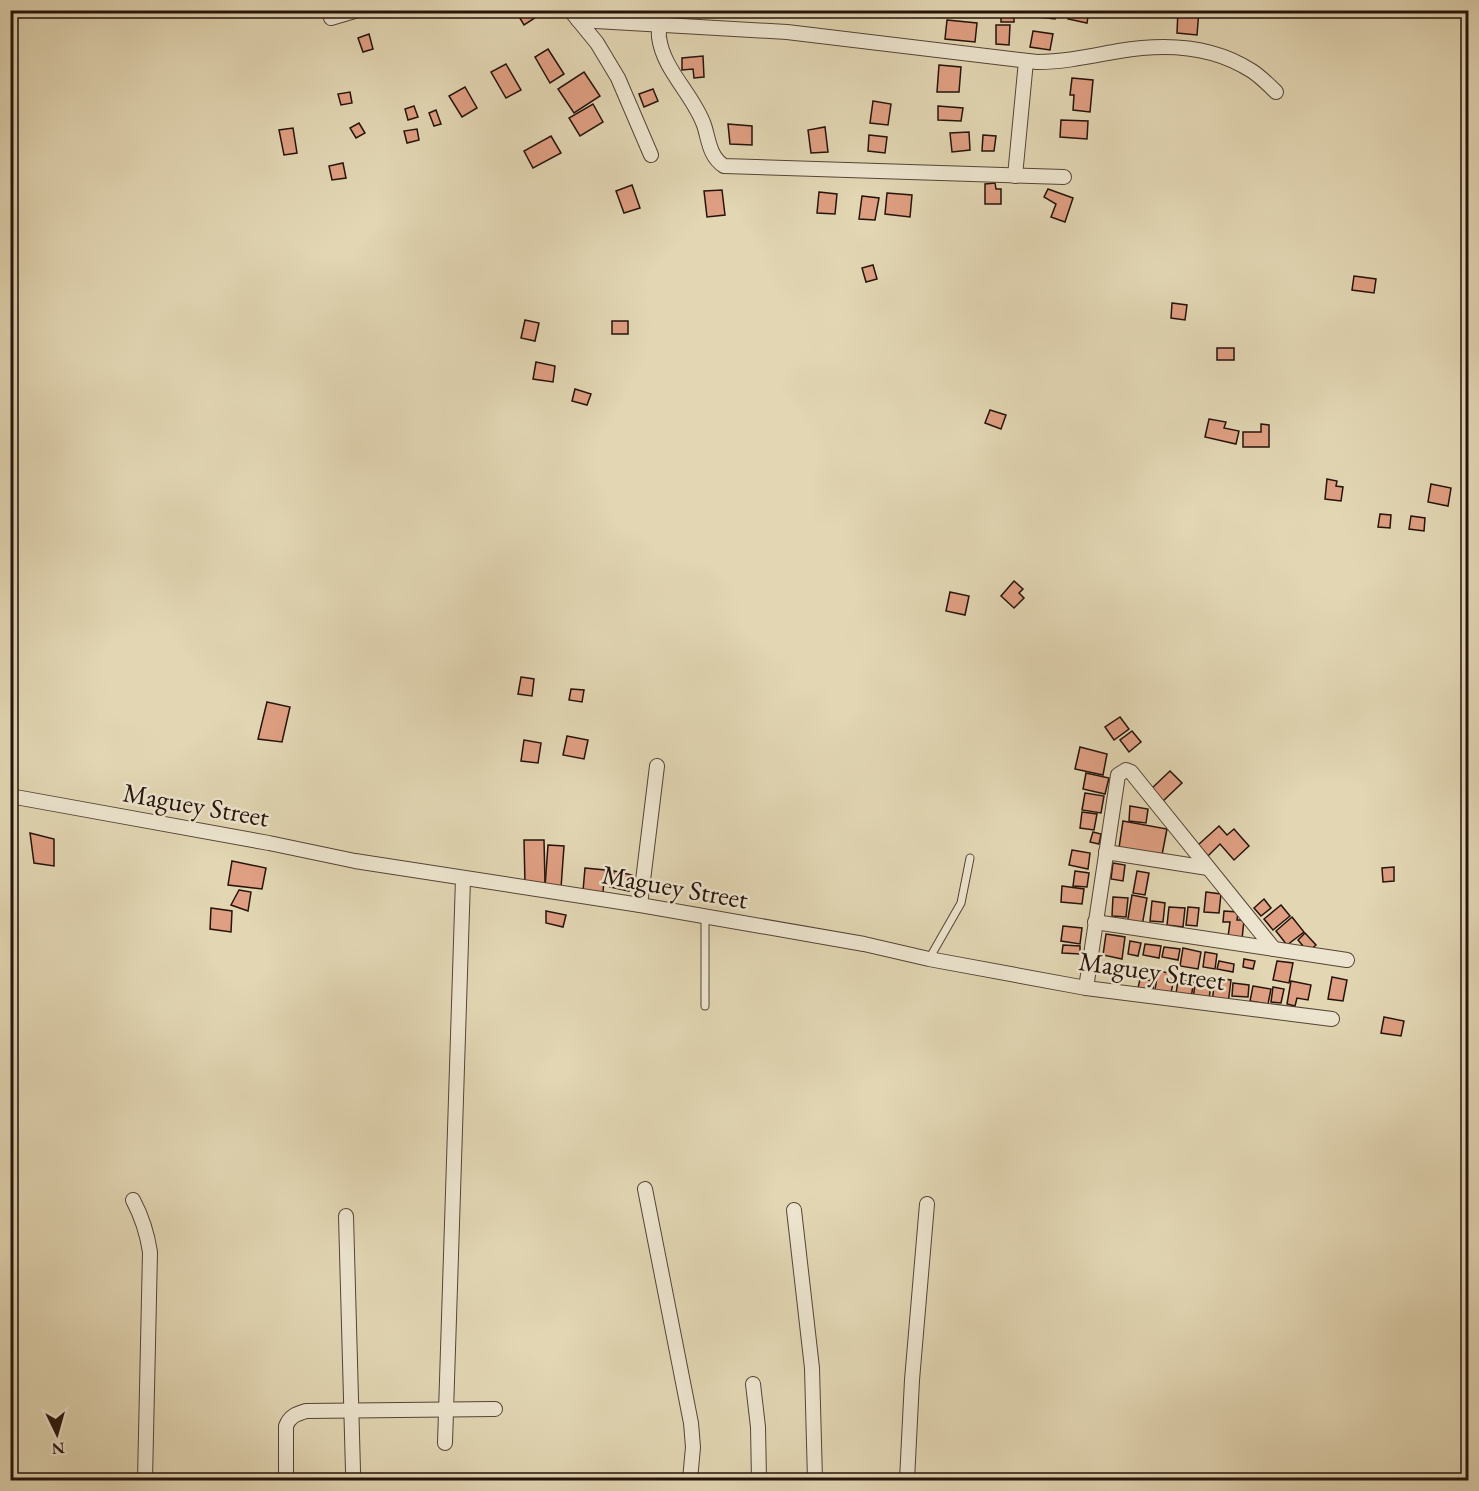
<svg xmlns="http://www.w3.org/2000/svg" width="1479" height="1491" font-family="'EB Garamond',serif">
  <rect width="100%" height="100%" fill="#e2d6b3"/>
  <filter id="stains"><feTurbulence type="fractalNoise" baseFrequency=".00333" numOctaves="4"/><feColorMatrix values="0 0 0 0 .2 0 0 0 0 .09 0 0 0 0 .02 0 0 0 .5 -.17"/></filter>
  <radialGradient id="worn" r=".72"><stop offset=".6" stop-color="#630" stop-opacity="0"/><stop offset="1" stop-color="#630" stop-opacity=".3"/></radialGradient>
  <g fill="#df9f82" stroke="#26130b" stroke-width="1.5">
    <path d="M515,10H539L541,14L524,25Z"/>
    <rect x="1001" y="10" width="13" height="12"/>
    <path d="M1039,10H1056L1055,19L1038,17Z"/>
    <path d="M1069,10H1089L1087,23L1068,19Z"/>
    <path d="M1178,10H1199L1197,35L1177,33Z"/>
    <path d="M947,20L977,23L975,42L945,39Z"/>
    <path d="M996,25H1010L1009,45L996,44Z"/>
    <path d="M1033,31L1053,34L1050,50L1030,47Z"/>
    <path d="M369,34L373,49L363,52L358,38Z"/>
    <path d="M548,49L564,74L550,83L535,57Z"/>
    <path d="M703,56L704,77L694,78L693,69L682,70V58Z"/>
    <path d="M506,64L521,90L506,98L491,72Z"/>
    <path d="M939,65L961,67L959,92H937Z"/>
    <path d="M584,72L600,96L574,113L558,89Z"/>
    <path d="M1072,78L1093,80L1090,112L1073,110L1074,95H1070Z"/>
    <path d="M465,87L477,108L462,117L449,96Z"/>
    <path d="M653,89L658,101L644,107L639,94Z"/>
    <path d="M350,92L352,103L341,105L338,94Z"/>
    <path d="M873,101L891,104L888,125L870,123Z"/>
    <path d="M593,104L603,122L580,136L569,118Z"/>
    <path d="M414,106L418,117L408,120L405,109Z"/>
    <path d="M938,106L963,108L961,121L938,120Z"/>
    <path d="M436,110L441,124L434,126L429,113Z"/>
    <path d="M1061,120L1088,121L1087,139L1060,137Z"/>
    <path d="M359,123L365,133L356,138L350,128Z"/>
    <path d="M728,124L752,126V145L730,144Z"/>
    <path d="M825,127L828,152L811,153L808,130Z"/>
    <path d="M293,128L297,153L284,155L279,130Z"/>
    <path d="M417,129L419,140L407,143L404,131Z"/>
    <path d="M969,132L970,150L952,152L950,133Z"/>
    <path d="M869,135L887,137L885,153L868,151Z"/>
    <path d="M983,135L996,136L994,151H982Z"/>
    <path d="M551,136L561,153L533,168L524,151Z"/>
    <path d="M343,163L346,178L332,180L329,166Z"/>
    <path d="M995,183L996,189H1001V204H985V184Z"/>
    <path d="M632,185L640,208L624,213L616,191Z"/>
    <path d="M1048,189L1073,198L1065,222L1051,217L1056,204L1044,197Z"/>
    <path d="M722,190L725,215L707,217L704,191Z"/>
    <path d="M819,192L837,194L835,214L817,213Z"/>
    <path d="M887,193L912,195L910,217L885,214Z"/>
    <path d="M862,196L879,198L875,220L859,219Z"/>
    <path d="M873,265L877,279L866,282L862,268Z"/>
    <path d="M1354,276L1376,279L1374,293L1352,290Z"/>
    <path d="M1172,303L1187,305L1185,320L1171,318Z"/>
    <path d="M525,320L539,323L535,341L521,338Z"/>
    <rect x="612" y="321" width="16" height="13"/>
    <rect x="1217" y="348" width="17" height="12"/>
    <path d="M536,362L555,366L553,382L533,379Z"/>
    <path d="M575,389L591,394L587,405L572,401Z"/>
    <path d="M990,410L1006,415L1001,429L985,423Z"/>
    <path d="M1209,419L1226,422L1224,428L1239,431L1236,444L1205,437Z"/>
    <path d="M1261,424L1269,425V447H1243V432H1261Z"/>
    <path d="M1327,479L1337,481L1336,486L1343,487L1341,501L1325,499Z"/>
    <path d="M1431,484L1451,488L1448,506L1428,502Z"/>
    <path d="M1380,514L1391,515L1390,528L1378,527Z"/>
    <path d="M1411,516L1425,518L1424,531L1409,529Z"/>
    <path d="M1014,581L1023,589L1019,593L1024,598L1014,608L1001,596Z"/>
    <path d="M950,592L969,596L965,615L946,611Z"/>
    <path d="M521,677L534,679L532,696L518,694Z"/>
    <path d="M571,689L584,690L582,702L569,700Z"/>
    <path d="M267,702L290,707L282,742L258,739Z"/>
    <path d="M1120,717L1129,729L1114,740L1105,727Z"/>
    <path d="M1132,731L1141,742L1129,752L1120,740Z"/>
    <path d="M567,736L588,740L584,759L563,755Z"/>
    <path d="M524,740L541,743L538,763L521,761Z"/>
    <path d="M1080,747L1107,754L1103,775L1075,769Z"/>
    <path d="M1170,771L1182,783L1162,802L1150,790Z"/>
    <path d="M1086,773L1109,778L1105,794L1083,789Z"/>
    <path d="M1085,793L1104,796L1101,813L1082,810Z"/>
    <path d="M1130,806L1148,809L1146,823L1129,821Z"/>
    <path d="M1082,812L1097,814L1094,830L1080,828Z"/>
    <path d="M1123,821L1167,829L1162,855L1119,848Z"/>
    <path d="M1219,826L1227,835L1234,829L1249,846L1234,860L1220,844L1208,856L1198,845Z"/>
    <path d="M1093,832L1101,834L1099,844L1090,842Z"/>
    <path d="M30,833L54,839V866L34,863Z"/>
    <path d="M524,840H544L545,883L525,884Z"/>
    <path d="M548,845L564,846L561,888L545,887Z"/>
    <path d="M1072,850L1090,853L1088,869L1069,865Z"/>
    <path d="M232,861L266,868L262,889L228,885Z"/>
    <path d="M1113,863L1125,865L1123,881L1111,879Z"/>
    <path d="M1394,867V881L1383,882L1382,868Z"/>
    <path d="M585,868L605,870L603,892L583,891Z"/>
    <path d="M614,871L632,875L629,891L610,887Z"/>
    <path d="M1075,871L1089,873L1087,887L1073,886Z"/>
    <path d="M1137,871L1149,873L1145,895L1133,893Z"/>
    <path d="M1062,886L1084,889L1082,904L1061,902Z"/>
    <path d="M239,890L251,892L248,911L231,905Z"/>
    <path d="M1206,892L1221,894L1219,913L1204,912Z"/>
    <path d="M1132,895L1147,898L1142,926L1127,924Z"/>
    <path d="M1113,897L1128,898L1126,917L1112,916Z"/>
    <path d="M1264,899L1271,908L1261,916L1254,908Z"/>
    <path d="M1152,901L1165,903L1163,922L1150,921Z"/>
    <path d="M1281,905L1290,916L1273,930L1264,919Z"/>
    <path d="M1169,907L1185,908L1183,927L1167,925Z"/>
    <path d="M1188,907L1199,908L1197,926L1186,925Z"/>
    <path d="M211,908L232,911L231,932L210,929Z"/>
    <path d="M546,911L566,915L563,927L546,923Z"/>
    <path d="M1224,911L1238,912L1237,920H1244L1242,939L1228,937L1230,922H1223Z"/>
    <path d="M1292,917L1304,932L1287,945L1276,931Z"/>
    <path d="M1063,926L1082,928L1080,944L1061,941Z"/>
    <path d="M1305,933L1316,945L1308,952L1298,940Z"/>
    <path d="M1106,934L1125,937L1122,959L1103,955Z"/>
    <path d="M1130,941L1141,943L1138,956L1128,954Z"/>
    <path d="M1145,944L1161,946L1159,958L1143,955Z"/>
    <path d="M1063,945L1080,946V954L1062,953Z"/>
    <path d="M1164,947L1180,949L1178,960L1162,957Z"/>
    <path d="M1183,948L1201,952L1198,969L1180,966Z"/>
    <path d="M1205,952L1217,954L1215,969L1203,967Z"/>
    <path d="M1244,959L1255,961L1253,969L1243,967Z"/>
    <path d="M1219,961L1234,964L1233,972L1217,969Z"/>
    <path d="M1277,961L1293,963L1289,983L1273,980Z"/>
    <path d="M1158,971L1175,974L1171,993L1155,990Z"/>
    <path d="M1332,977L1347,980L1343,1001L1328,999Z"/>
    <path d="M1215,978L1231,980L1228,1004L1212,1003Z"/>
    <path d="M1140,979L1154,981L1153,990L1138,988Z"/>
    <path d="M1178,980L1194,982L1191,997L1176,994Z"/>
    <path d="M1196,980L1211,983L1209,1000L1193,997Z"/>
    <path d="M1291,981L1311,985L1308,1000L1297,998L1295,1006L1287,1004Z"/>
    <path d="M1233,983L1249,985L1248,997L1232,996Z"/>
    <path d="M1253,986L1271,989L1268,1004L1250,1001Z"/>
    <path d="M1273,987L1284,989L1281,1003L1271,1002Z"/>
    <path d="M1384,1017L1404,1021L1401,1036L1381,1033Z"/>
  </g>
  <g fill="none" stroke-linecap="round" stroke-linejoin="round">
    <g stroke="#554435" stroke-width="9">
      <g id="lane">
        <path d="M929,959L961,903L970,858"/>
        <path d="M705,1006V916"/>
      </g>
    </g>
    <g stroke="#554435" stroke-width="16">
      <g id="street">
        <path d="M570,10L597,43L618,78L651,155"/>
        <path d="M667,10C662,20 658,26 659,37C663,70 693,94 704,125C709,140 709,156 724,166L1064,177"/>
        <path d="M331,18L358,10"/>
        <path d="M578,20L787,32L1037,62C1065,62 1091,56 1119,51C1165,43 1212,45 1252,71C1261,77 1269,85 1276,92"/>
        <path d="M1015,176L1026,61"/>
        <path d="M10,796L269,843L355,861L640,905L864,944L929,959L1086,988L1332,1019"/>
        <path d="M1106,852L1208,868"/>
        <path d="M640,905L657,766"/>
        <path d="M1095,922L1347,960"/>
        <path d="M1086,988L1118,775L1126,770L1131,772L1274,949"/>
        <path d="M645,1189L691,1423L693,1447L690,1480"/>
        <path d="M133,1200C142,1217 147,1232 150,1252L145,1480"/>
        <path d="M794,1210L812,1368L815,1480"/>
        <path d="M346,1216L353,1471"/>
        <path d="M753,1384L758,1427L759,1480"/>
        <path d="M445,1443L463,879"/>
        <path d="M286,1480V1426C290,1416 296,1414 306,1411L495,1409"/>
        <path d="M907,1480L912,1380L927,1204"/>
      </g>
    </g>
    <use href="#lane" stroke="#ece4ce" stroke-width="7"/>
    <use href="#street" stroke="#ece4ce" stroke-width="14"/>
  </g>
  <g text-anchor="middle" stroke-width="5" stroke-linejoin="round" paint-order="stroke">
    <g font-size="27" fill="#26130b" stroke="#ece4ce">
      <text transform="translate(196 805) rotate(10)" y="9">Maguey Street</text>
      <text transform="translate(675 887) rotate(10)" y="9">Maguey Street</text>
      <text transform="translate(1152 971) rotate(8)" y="9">Maguey Street</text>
    </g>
  </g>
  <rect width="1479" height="1491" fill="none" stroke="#e2d6b3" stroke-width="36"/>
  <rect x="12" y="12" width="1455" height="1467" fill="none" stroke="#26130b" stroke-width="3"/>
  <rect x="18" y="18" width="1443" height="1455" fill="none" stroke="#26130b" stroke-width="1.5"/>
  <g transform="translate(57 1434) rotate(175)" stroke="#ece4ce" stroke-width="4.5" paint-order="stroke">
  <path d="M0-4.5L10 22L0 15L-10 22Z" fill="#26130b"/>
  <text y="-9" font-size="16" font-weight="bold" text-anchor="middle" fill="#26130b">N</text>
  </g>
  <rect width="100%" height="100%" filter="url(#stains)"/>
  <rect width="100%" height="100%" fill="url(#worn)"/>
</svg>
